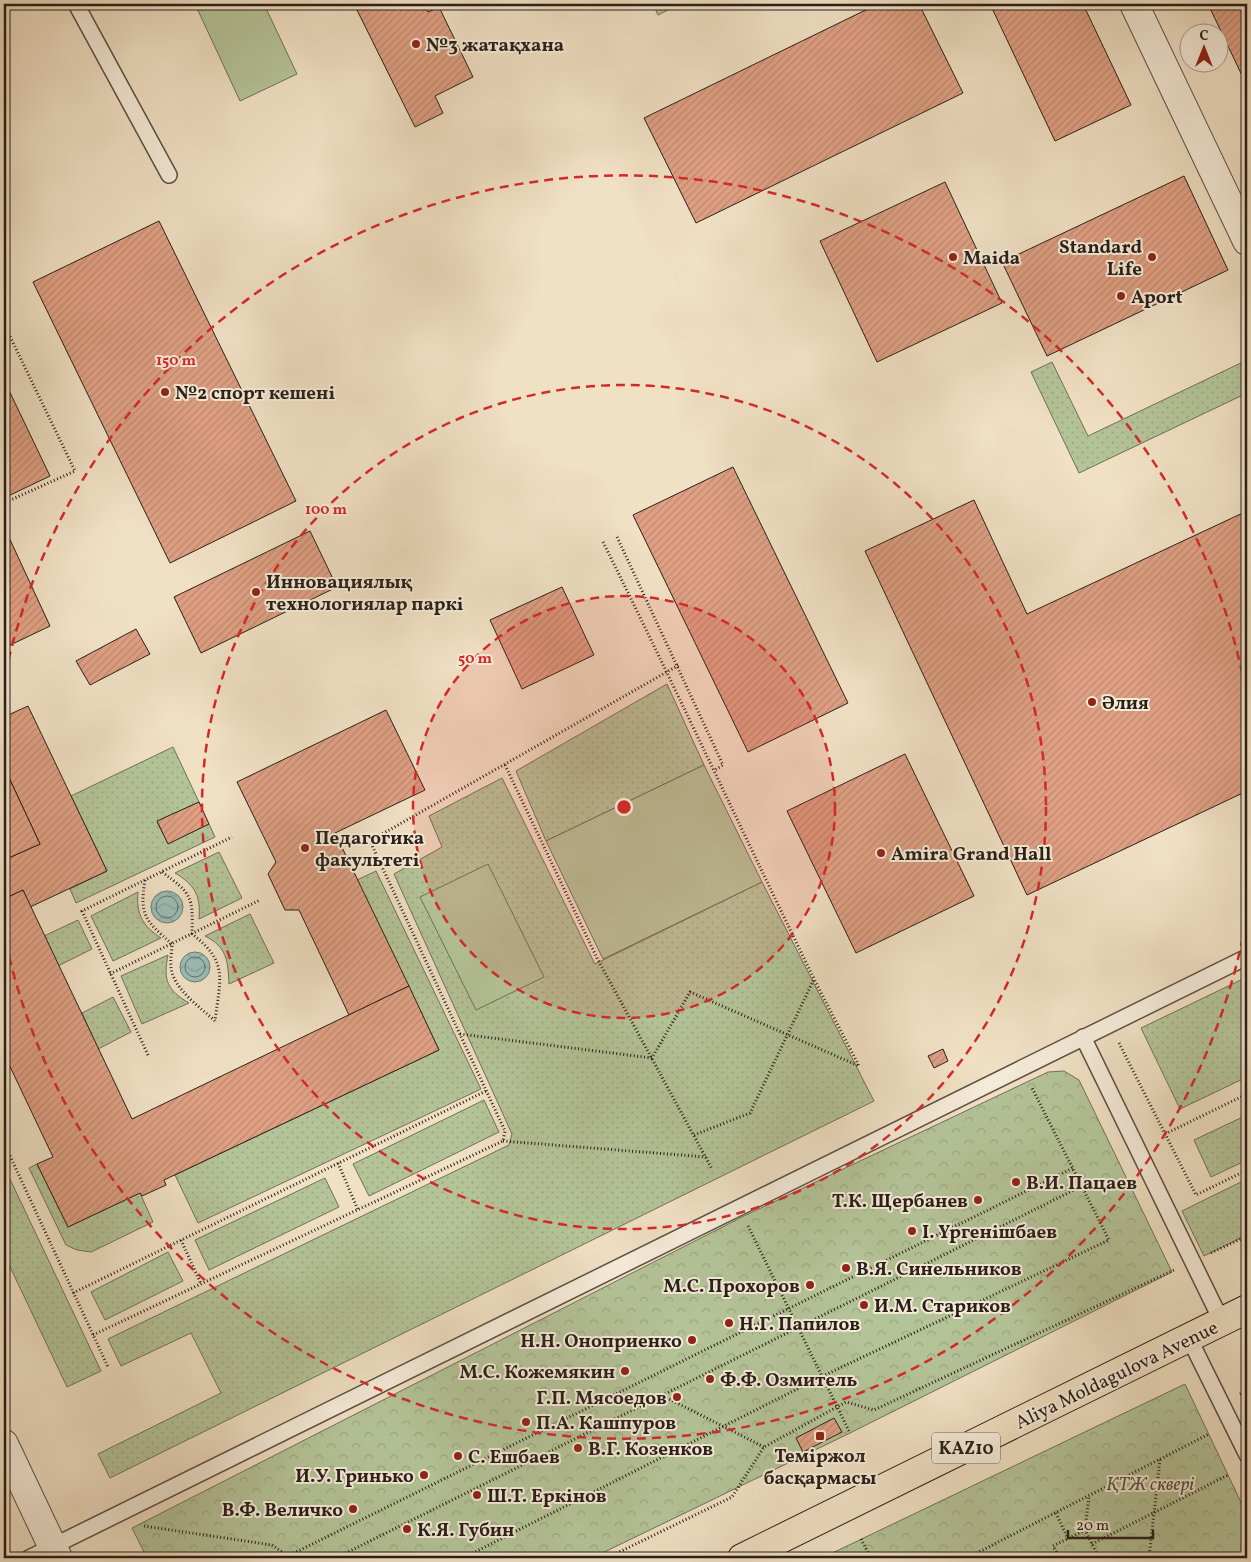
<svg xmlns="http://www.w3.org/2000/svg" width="1251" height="1562" font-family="Vollkorn,serif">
  <defs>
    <pattern id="grass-dots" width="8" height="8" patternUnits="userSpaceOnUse" patternTransform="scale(1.25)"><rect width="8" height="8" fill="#b4c398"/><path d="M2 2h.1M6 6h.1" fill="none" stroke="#9ba782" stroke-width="1.8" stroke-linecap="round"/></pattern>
    <pattern id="park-crowns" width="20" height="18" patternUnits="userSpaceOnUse" patternTransform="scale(1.25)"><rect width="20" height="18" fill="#b4c398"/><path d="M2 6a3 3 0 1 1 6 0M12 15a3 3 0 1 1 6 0" fill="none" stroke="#9ba782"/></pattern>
    <pattern id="water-waves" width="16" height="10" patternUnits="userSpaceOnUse" patternTransform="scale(1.25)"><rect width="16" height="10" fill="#9bbdb8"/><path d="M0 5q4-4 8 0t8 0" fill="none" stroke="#86a29d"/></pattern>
    <pattern id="building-hatch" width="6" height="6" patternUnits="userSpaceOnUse" patternTransform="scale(1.25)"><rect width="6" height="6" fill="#dfa083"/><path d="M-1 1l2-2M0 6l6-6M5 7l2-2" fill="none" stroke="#bf8970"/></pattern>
  </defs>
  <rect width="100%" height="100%" fill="#f0e0c4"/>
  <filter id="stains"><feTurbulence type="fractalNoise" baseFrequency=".004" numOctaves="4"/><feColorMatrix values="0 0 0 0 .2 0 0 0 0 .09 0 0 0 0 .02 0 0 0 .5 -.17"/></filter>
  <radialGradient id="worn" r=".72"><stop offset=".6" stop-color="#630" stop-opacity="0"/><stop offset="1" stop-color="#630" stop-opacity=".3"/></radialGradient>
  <g fill="url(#grass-dots)" stroke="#6e7158">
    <path d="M1247,360V393L1079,473L1031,372L1052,362L1088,436Z"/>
    <path d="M667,684L704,765L546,841L516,771Z"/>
    <path d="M173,747L199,802L157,822L168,843L209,824L215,837L76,903L70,889L107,871L71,796Z"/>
    <path d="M502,778L595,964L762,882L874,1101L110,1478L98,1454L221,1393L191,1333L121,1366L108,1339L509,1145L512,1134L394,874L442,847L429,816Z"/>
    <path d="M219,852L242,898L199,919C201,896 195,885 175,873Z"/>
    <path d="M376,871L481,1089L198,1223L175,1175L439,1050L357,880Z"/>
    <path d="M138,892C136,915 143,926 161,938L113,961L91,916Z"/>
    <path d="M250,914L274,963L229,984C228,961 227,947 205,936Z"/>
    <path d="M78,920L92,949L58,966L44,936Z"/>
    <path d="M168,955C163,980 167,990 189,1003L142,1024L121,976Z"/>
    <path d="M1247,977V1077L1180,1109L1141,1028Z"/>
    <path d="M113,997L131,1032L98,1049L82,1013Z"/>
    <path d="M484,1100L499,1132L369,1196L353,1164Z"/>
    <path d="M1247,1115V1160L1211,1177L1194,1140Z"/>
    <path d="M37,1164L68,1227L140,1193L153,1222L91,1252L77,1250L66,1245L29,1168Z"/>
    <path d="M9,1177L101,1371L67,1387L4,1254V1180Z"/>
    <path d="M325,1178L339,1207L209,1270L195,1240Z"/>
    <path d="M1247,1179V1235L1204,1256L1182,1211Z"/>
    <path d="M168,1252L183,1281L105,1320L91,1292Z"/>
  </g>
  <g fill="url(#park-crowns)" stroke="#6e7158">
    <path d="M653,4H680L658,15Z"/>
    <path d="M1064,1071L1079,1080L1172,1272L850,1433L592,1558H147L132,1528L744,1216L1048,1072Z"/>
    <path d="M1185,1384L1247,1515V1558H822Z"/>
  </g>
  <g fill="#b4c398" stroke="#6e7158">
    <path d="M195,4H264L297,74L240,101Z"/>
    <path d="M704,765L762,882L603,959L546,841Z"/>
    <path d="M488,864L544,977L476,1010L420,897Z"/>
  </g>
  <g fill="url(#water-waves)" stroke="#6d7e78">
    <circle cx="167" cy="907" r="16"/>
    <circle cx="195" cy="967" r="15"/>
  </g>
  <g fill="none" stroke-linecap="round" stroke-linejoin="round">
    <g stroke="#626e68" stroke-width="1">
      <circle cx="167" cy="907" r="11"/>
      <circle cx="195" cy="967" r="10"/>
    </g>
  </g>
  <g fill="url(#building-hatch)" stroke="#291f18">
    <path d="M354,4H423L428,12L439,7L473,77L435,96L443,113L415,127Z"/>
    <path d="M878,4H919L963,93L696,223L644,118Z"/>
    <path d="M990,4H1083L1131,105L1055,141Z"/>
    <path d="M1208,4H1247V86Z"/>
    <path d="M1184,176L1228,270L1047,356L1002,262Z"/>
    <path d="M945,182L1002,303L877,362L820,241Z"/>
    <path d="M159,221L296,501L170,563L33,282Z"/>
    <path d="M4,380L50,476L4,498Z"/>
    <path d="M733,467L848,703L748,752L633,515Z"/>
    <path d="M974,500L1027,614L1247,511V791L1027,895L865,551Z"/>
    <path d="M6,531L50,626L4,648V532Z"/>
    <path d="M310,531L337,587L201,653L174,597Z"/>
    <path d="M562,587L594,655L522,689L490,620Z"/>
    <path d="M136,629L150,654L90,685L76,661Z"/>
    <path d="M28,706L107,871L30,907L23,890L4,899V860L40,844L4,767V717Z"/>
    <path d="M386,710L425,790L335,833L409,986L349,1015L299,910H285L268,874L276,862L237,782Z"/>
    <path d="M905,754L974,896L856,953L787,811Z"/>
    <path d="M4,767L40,844L4,860Z"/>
    <path d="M199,802L209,824L168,844L157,821Z"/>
    <path d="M23,890L132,1119L409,986L439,1050L164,1180L166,1185L142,1196L140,1193L68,1227L37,1164L53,1157L4,1054V899Z"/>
    <path d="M943,1049L948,1061L934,1068L928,1056Z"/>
    <path d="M834,1418L842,1432L803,1452L796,1438Z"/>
  </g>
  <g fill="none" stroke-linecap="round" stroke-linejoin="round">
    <g stroke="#5b4f43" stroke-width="18">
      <g id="service">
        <path d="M76,4L169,175"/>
        <path d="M1083,1037L1222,1322"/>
        <path d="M1189,1338L1247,1455"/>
        <path d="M29,1558L1247,957"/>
      </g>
    </g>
    <g stroke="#5b4f43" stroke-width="30">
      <g id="tertiary">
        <path d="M1134,4L1247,241"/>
        <path d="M4,1444L58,1558"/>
      </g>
    </g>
    <g stroke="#291f18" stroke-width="30">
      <path id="primary" d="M742,1558L1247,1309"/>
    </g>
    <g stroke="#291f18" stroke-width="3" stroke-dasharray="1 2.5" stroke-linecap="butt">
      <path d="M4,324L75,471L4,503"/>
      <path d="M617,537L723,765L715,770"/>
      <path d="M603,542C675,687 743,833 814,979L750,1113L694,1135"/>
      <path d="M505,765L597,958L712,1169"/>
      <path d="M162,872C192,894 193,896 192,934C229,962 220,979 215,1021"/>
      <path d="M145,880C139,916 146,921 172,944C172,951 170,960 171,967C173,989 200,1007 215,1021"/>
      <path d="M110,974L260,900"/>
      <path d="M460,1034L652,1058L690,992L859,1066L814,979"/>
      <path d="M1119,1043L1196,1195L1247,1170"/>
      <path d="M148,1055L82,911L232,837"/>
      <path d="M1165,1134L1247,1094"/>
      <path d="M503,1141L706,1157"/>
      <path d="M4,1143L108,1367"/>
      <path d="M338,1163L358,1210"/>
      <path d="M748,1226L850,1433"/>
      <path d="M181,1240L201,1284"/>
      <path d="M1211,1253L1247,1236"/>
      <path d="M73,1293L486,1091"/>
      <path d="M93,1335L503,1141L505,1131L370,841L679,665"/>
      <path d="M1240,1394L1247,1390"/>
      <path d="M663,1396L764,1447"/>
      <path d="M1056,1513L1068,1539"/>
      <path d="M144,1526L272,1545L288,1556"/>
      <path d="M1085,1530L1089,1496"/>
      <path d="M861,1539L871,1558"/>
      <path d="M1092,1544L1228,1475"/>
      <path d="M284,1558L1073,1168"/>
      <path d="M336,1558L1082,1186"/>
      <path d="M463,1558L821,1377L1109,1240L1032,1088"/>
      <path d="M607,1558L732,1497L764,1447L837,1407L846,1402L874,1410L1174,1270"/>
      <path d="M967,1558L1209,1434"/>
      <path d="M1060,1558L1053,1546L1085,1530L1099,1558"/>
      <path d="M1149,1558L1160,1459"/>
    </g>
    <use href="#service" stroke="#f5ebd9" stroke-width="15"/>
    <use href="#tertiary" stroke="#f5ebd9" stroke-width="28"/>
    <use href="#primary" stroke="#f0e0c4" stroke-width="28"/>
  </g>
  <circle cx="624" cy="807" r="211" fill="#d62828" fill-opacity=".12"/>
  <g fill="none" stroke="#d62828" stroke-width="2.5" stroke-dasharray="9 6">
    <circle cx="624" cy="807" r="211"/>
    <circle cx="624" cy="807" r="422"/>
    <path d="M1246 922A633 633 0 0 1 5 939M5 675A633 633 0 0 1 1246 692"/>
  </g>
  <g fill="#8f2418" stroke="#f5ebd9" stroke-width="2">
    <circle cx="416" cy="44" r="5"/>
    <circle cx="953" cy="257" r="5"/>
    <circle cx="1152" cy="257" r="5"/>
    <circle cx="1121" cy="296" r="5"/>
    <circle cx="165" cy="392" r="5"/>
    <circle cx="256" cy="592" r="5"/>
    <circle cx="1092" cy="702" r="5"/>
    <circle cx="305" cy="848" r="5"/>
    <circle cx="881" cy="853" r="5"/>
    <circle cx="1016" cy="1182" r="5"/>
    <circle cx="978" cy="1200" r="5"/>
    <circle cx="912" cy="1231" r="5"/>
    <circle cx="846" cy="1268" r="5"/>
    <circle cx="810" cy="1285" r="5"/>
    <circle cx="864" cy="1305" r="5"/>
    <circle cx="729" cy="1323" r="5"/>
    <circle cx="692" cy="1340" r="5"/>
    <circle cx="625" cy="1371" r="5"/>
    <circle cx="710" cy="1379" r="5"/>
    <circle cx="677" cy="1397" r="5"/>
    <circle cx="526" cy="1422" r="5"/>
    <rect x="815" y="1431" width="10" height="10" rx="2.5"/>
    <circle cx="578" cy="1448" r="5"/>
    <circle cx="458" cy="1456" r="5"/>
    <circle cx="424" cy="1475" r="5"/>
    <circle cx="477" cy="1495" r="5"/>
    <circle cx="353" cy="1509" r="5"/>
    <circle cx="407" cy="1529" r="5"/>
  </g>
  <g text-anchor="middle" stroke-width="4" stroke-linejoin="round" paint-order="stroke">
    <rect fill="#f5ebd9" stroke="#665c52" stroke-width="1" x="932" y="1432.5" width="68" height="31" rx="4"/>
    <g font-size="18" font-weight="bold" fill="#291f18">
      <text x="966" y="1454">KAZ10</text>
    </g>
    <g font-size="19" font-weight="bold" fill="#291f18" stroke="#f5ebd9" text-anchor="start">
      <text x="426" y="51">№3 жатақхана</text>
      <text x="1142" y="253" text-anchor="end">Standard<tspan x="1142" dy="22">Life</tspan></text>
      <text x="963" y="264">Maida</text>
      <text x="1131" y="303">Aport</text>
      <text x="175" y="399">№2 спорт кешені</text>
      <text x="266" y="588">Инновациялық<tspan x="266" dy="22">технологиялар паркі</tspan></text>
      <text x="1102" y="709">Әлия</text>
      <text x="315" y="844">Педагогика<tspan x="315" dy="22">факультеті</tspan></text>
      <text x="891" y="860">Amira Grand Hall</text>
      <text x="1026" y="1189">В.И. Пацаев</text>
      <text x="968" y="1207" text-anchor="end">Т.К. Щербанев</text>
      <text x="922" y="1238">І. Үргенішбаев</text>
      <text x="856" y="1275">В.Я. Синельников</text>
      <text x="800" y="1292" text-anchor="end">М.С. Прохоров</text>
      <text x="874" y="1312">И.М. Стариков</text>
      <text x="739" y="1330">Н.Г. Папилов</text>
      <text x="682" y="1347" text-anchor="end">Н.Н. Оноприенко</text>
      <text x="615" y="1378" text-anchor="end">М.С. Кожемякин</text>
      <text x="720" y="1386">Ф.Ф. Озмитель</text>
      <text x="667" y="1404" text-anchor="end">Г.П. Мясоедов</text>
      <text x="536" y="1429">П.А. Кашпуров</text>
      <text x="588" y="1455">В.Г. Козенков</text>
      <text x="820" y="1462" text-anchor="middle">Теміржол<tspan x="820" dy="22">басқармасы</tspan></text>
      <text x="468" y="1463">С. Ешбаев</text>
      <text x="414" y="1482" text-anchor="end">И.У. Гринько</text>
      <text x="487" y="1502">Ш.Т. Еркінов</text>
      <text x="343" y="1516" text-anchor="end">В.Ф. Величко</text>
      <text x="417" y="1536">К.Я. Губин</text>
    </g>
    <g font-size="19" fill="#291f18" stroke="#f5ebd9">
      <text transform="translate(1116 1374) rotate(-26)" y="7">Aliya Moldagulova Avenue</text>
    </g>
    <g font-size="19" font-style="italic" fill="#53503e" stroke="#f5ebd9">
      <text x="1150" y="1490">ҚТЖ сквері</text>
    </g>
  </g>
  <circle cx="624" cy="807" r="8" fill="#d62828" stroke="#f5ebd9" stroke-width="2.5"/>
  <g font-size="15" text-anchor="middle" font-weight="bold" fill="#d62828" stroke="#f5ebd9" stroke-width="4" stroke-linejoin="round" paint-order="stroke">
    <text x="176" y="365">150 m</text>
    <text x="326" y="514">100 m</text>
    <text x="475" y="663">50 m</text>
  </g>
  <rect width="1251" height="1562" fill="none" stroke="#f0e0c4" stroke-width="20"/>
  <rect x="5" y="5" width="1241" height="1552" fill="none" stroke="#291f18" stroke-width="2.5"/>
  <rect x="10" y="10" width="1231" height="1542" fill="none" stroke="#291f18"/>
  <g transform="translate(1204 48)"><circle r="24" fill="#f5ebd9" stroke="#a3998c"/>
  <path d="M0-4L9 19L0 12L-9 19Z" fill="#8f2418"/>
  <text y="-8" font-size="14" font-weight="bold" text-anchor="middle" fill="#291f18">С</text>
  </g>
  <path d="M1068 1530v8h85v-8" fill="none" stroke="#291f18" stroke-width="2.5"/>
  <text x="1076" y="1530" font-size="15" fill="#291f18" stroke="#f5ebd9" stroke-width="4" paint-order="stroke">20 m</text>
  <rect width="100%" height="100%" filter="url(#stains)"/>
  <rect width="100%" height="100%" fill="url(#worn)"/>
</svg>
